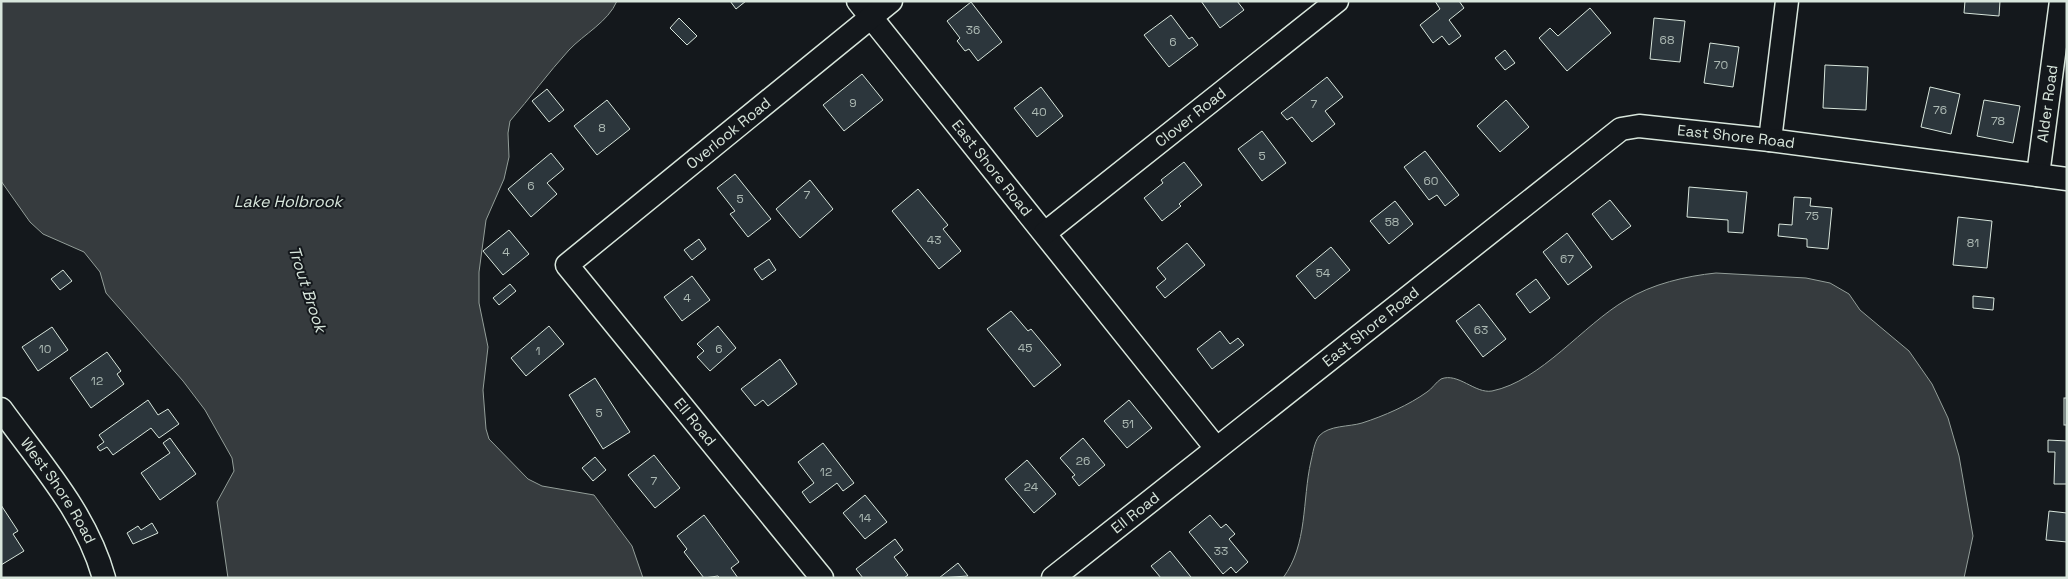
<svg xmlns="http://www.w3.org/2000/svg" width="2068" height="579" font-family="'Space Grotesk',sans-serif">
  <rect width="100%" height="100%" fill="#14181c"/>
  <g fill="#363b3e" stroke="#939e99">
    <path d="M1,1H617C608,22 584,34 569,50C548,73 530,98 510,121L508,133L509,157L504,179L486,220L479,272V303L488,347L483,390L486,429L489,439L528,479L542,486L594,495L632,546L643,578H228L217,502L234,471L232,458L205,410L183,381L106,293L100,272L84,252L43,234L30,222L1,181Z"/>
    <path d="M1716,273L1806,278L1830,283L1849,294L1860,310L1909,351L1932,384L1948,418L1959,456L1973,536L1964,578H1283C1308,544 1302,501 1311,461C1313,453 1314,443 1319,436C1329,425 1349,427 1362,423C1384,416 1409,405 1427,392C1432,389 1436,382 1441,379C1458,372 1475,394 1492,391C1541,381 1583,325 1626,300C1652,284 1686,276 1716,273Z"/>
  </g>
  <g fill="#2c363c" stroke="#d8e6dc">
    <path d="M730,1H746L736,9Z"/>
    <path d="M1201,1H1237L1244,10L1220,28Z"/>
    <path d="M1435,1H1459L1464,8L1449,20L1461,36L1449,45L1442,36L1433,43L1420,25L1440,9Z"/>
    <path d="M1965,1H2000L1999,16L1964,13Z"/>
    <path d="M971,2L1002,42L978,61L969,49L965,51L957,41L960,38L947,21Z"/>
    <path d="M1590,8L1611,33L1567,71L1539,38L1550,28L1558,36Z"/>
    <path d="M1171,15L1189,39L1192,37L1198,45L1169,67L1144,35Z"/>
    <path d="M679,18L697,36L687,45L670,28Z"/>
    <path d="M1654,18L1685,21L1680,62L1650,59Z"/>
    <path d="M1710,43L1739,47L1733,87L1704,83Z"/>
    <path d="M1505,50L1515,63L1505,70L1495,58Z"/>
    <path d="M1825,65L1868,67L1866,110L1823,108Z"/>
    <path d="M862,74L883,100L844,131L823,105Z"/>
    <path d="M1327,77L1343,97L1325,111L1335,124L1312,142L1292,117L1287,120L1281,113Z"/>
    <path d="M1041,87L1063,116L1037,137L1014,108Z"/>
    <path d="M1930,87L1960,94L1951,134L1921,127Z"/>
    <path d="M547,89L564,110L549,122L532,101Z"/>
    <path d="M607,100L630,129L597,155L574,126Z"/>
    <path d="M1506,100L1529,127L1500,152L1477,126Z"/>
    <path d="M1984,100L2020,106L2013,143L1977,136Z"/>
    <path d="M1262,131L1286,163L1262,181L1238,149Z"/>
    <path d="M1425,151L1459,195L1445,206L1437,195L1429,200L1404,167Z"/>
    <path d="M551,153L564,169L547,183L557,194L531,217L508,189Z"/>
    <path d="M1184,162L1202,185L1179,204L1181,206L1162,221L1144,198L1163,183L1161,180Z"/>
    <path d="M735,174L771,219L748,237L730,214L735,211L717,188Z"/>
    <path d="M810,180L833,209L800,238L776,209Z"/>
    <path d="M1689,187L1747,192L1743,233L1728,232V220L1687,217Z"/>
    <path d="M918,189L948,225L943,229L961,251L939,269L892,211Z"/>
    <path d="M1794,197L1811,198L1810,206L1832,208L1828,249L1807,247V239L1778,236L1779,224L1792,225Z"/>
    <path d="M1610,200L1631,226L1612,240L1592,214Z"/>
    <path d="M1395,201L1413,224L1389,244L1370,221Z"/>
    <path d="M1958,217L1992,221L1987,268L1953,265Z"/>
    <path d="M509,230L529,254L503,275L483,251Z"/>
    <path d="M1567,233L1592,267L1568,285L1543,252Z"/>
    <path d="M699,239L706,249L692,260L684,250Z"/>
    <path d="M1187,243L1205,265L1165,298L1156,287L1166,279L1157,268Z"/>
    <path d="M1331,247L1350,270L1315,299L1296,276Z"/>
    <path d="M769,259L776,270L762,280L754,269Z"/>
    <path d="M63,270L72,281L60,290L51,279Z"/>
    <path d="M692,276L710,300L682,321L664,297Z"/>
    <path d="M1536,279L1550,298L1530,313L1516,294Z"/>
    <path d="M510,284L516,291L499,305L493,298Z"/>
    <path d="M1973,296L1994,298L1993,310L1973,308Z"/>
    <path d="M1479,304L1506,339L1483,357L1456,321Z"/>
    <path d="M1011,311L1028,331L1031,329L1061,365L1034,387L987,329Z"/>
    <path d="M549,326L564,344L526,376L511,358Z"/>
    <path d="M718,326L736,348L710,371L697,357L704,351L697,344Z"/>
    <path d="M52,327L68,350L38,371L22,347Z"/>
    <path d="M1220,331L1230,344L1238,338L1244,345L1212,369L1197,349Z"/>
    <path d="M107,352L121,371L117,374L124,384L91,408L70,378Z"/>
    <path d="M780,359L797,384L768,406L763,400L755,406L741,389Z"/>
    <path d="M595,378L630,432L603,449L569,395Z"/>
    <rect x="2064" y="398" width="3" height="27"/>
    <path d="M148,400L158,415L168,409L179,424L159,438L151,428L113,455L107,447L100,451L97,447L104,442L99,435Z"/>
    <path d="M1129,400L1152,428L1127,448L1104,421Z"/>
    <path d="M170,438L196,474L160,500L141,473L170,453L163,443Z"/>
    <path d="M1083,438L1105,465L1079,486L1072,477L1075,475L1060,458Z"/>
    <path d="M2048,440L2067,441V484H2054L2055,452H2048Z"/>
    <path d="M823,443L854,483L843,491L837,483L810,503L802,492L814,483L798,462Z"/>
    <path d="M654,455L680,488L655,508L628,475Z"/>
    <path d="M595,457L606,470L593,481L582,468Z"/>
    <path d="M1027,460L1056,494L1034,513L1005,479Z"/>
    <path d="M865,495L887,522L865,539L843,513Z"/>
    <path d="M1,505L18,531L13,534L24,551L1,565Z"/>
    <path d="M2049,511L2067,513V542L2046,540Z"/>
    <path d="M704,515L739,562L731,568L738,578H720L718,576L704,578L684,552L687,549L677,536Z"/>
    <path d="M1210,515L1221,528L1226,524L1235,534L1229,539L1248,562L1236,573L1231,567L1223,574L1189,532Z"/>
    <path d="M152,523L158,533L133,544L127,533L138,526L141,530Z"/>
    <path d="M895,539L903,550L894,557L908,575L904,578H863L856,569Z"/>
    <path d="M1170,551L1191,577L1190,578H1161L1151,566Z"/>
    <path d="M958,563L968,576L939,578Z"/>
  </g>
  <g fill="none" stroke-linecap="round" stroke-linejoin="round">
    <g stroke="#d8e6dc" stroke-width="25">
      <g id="minor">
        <path id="s1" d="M858,1L1216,448"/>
        <path d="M1770,140L1787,1"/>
        <path id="s2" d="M2038,175L2061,1"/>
        <path id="s3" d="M1045,233L1337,1"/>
        <path id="s4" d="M1,409C40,463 86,513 104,578"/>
        <path id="s5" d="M822,578L567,265L891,1"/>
        <path id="s6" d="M1053,578L1621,129L1639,126L1770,140L2067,179"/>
      </g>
    </g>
    <use href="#minor" stroke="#14181c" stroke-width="22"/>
  </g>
  <g text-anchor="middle" stroke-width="4" stroke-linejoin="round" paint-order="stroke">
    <g font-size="12" fill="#adbab4">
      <text x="973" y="34">36</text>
      <text x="1667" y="44">68</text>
      <text x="1173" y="46">6</text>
      <text x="1721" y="69">70</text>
      <text x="853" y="107">9</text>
      <text x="1314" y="108">7</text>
      <text x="1940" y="114">76</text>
      <text x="1039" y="116">40</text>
      <text x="1998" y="125">78</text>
      <text x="602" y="132">8</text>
      <text x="1262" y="160">5</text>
      <text x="1431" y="185">60</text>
      <text x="531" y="190">6</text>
      <text x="807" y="199">7</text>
      <text x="740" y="203">5</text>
      <text x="1812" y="220">75</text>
      <text x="1392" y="226">58</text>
      <text x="934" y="244">43</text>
      <text x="1973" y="247">81</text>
      <text x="506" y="256">4</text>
      <text x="1567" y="263">67</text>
      <text x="1323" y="277">54</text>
      <text x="687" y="302">4</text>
      <text x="1481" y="334">63</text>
      <text x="1025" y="352">45</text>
      <text x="45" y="353">10</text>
      <text x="719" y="353">6</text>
      <text x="538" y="355">1</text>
      <text x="97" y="385">12</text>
      <text x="599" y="417">5</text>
      <text x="1128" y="428">51</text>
      <text x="1083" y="465">26</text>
      <text x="826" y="476">12</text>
      <text x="654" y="485">7</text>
      <text x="1031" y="491">24</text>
      <text x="865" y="522">14</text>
      <text x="1221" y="555">33</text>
    </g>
    <g font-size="15" fill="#d8e6dc" stroke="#14181c">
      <text dy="5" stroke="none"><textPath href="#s2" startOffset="72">Alder Road</textPath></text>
      <text dy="5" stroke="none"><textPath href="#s3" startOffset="186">Clover Road</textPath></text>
      <text dy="5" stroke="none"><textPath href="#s5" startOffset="612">Overlook Road</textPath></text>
      <text dy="5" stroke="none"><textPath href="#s6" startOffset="840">East Shore Road</textPath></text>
      <text dy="5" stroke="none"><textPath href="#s1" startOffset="214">East Shore Road</textPath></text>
      <text dy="5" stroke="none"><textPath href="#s6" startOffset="405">East Shore Road</textPath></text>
      <text transform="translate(695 422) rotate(51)" y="5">Ell Road</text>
      <text dy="5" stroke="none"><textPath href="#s4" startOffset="100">West Shore Road</textPath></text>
      <text dy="5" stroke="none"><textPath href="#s6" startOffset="105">Ell Road</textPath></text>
    </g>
    <g font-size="16" font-style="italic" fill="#d8e6dc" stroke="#14181c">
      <text x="288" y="207">Lake Holbrook</text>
      <text transform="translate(308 289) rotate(72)" y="6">Trout Brook</text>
    </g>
  </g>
  <rect width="2068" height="579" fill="none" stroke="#d8e6dc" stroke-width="5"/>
</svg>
